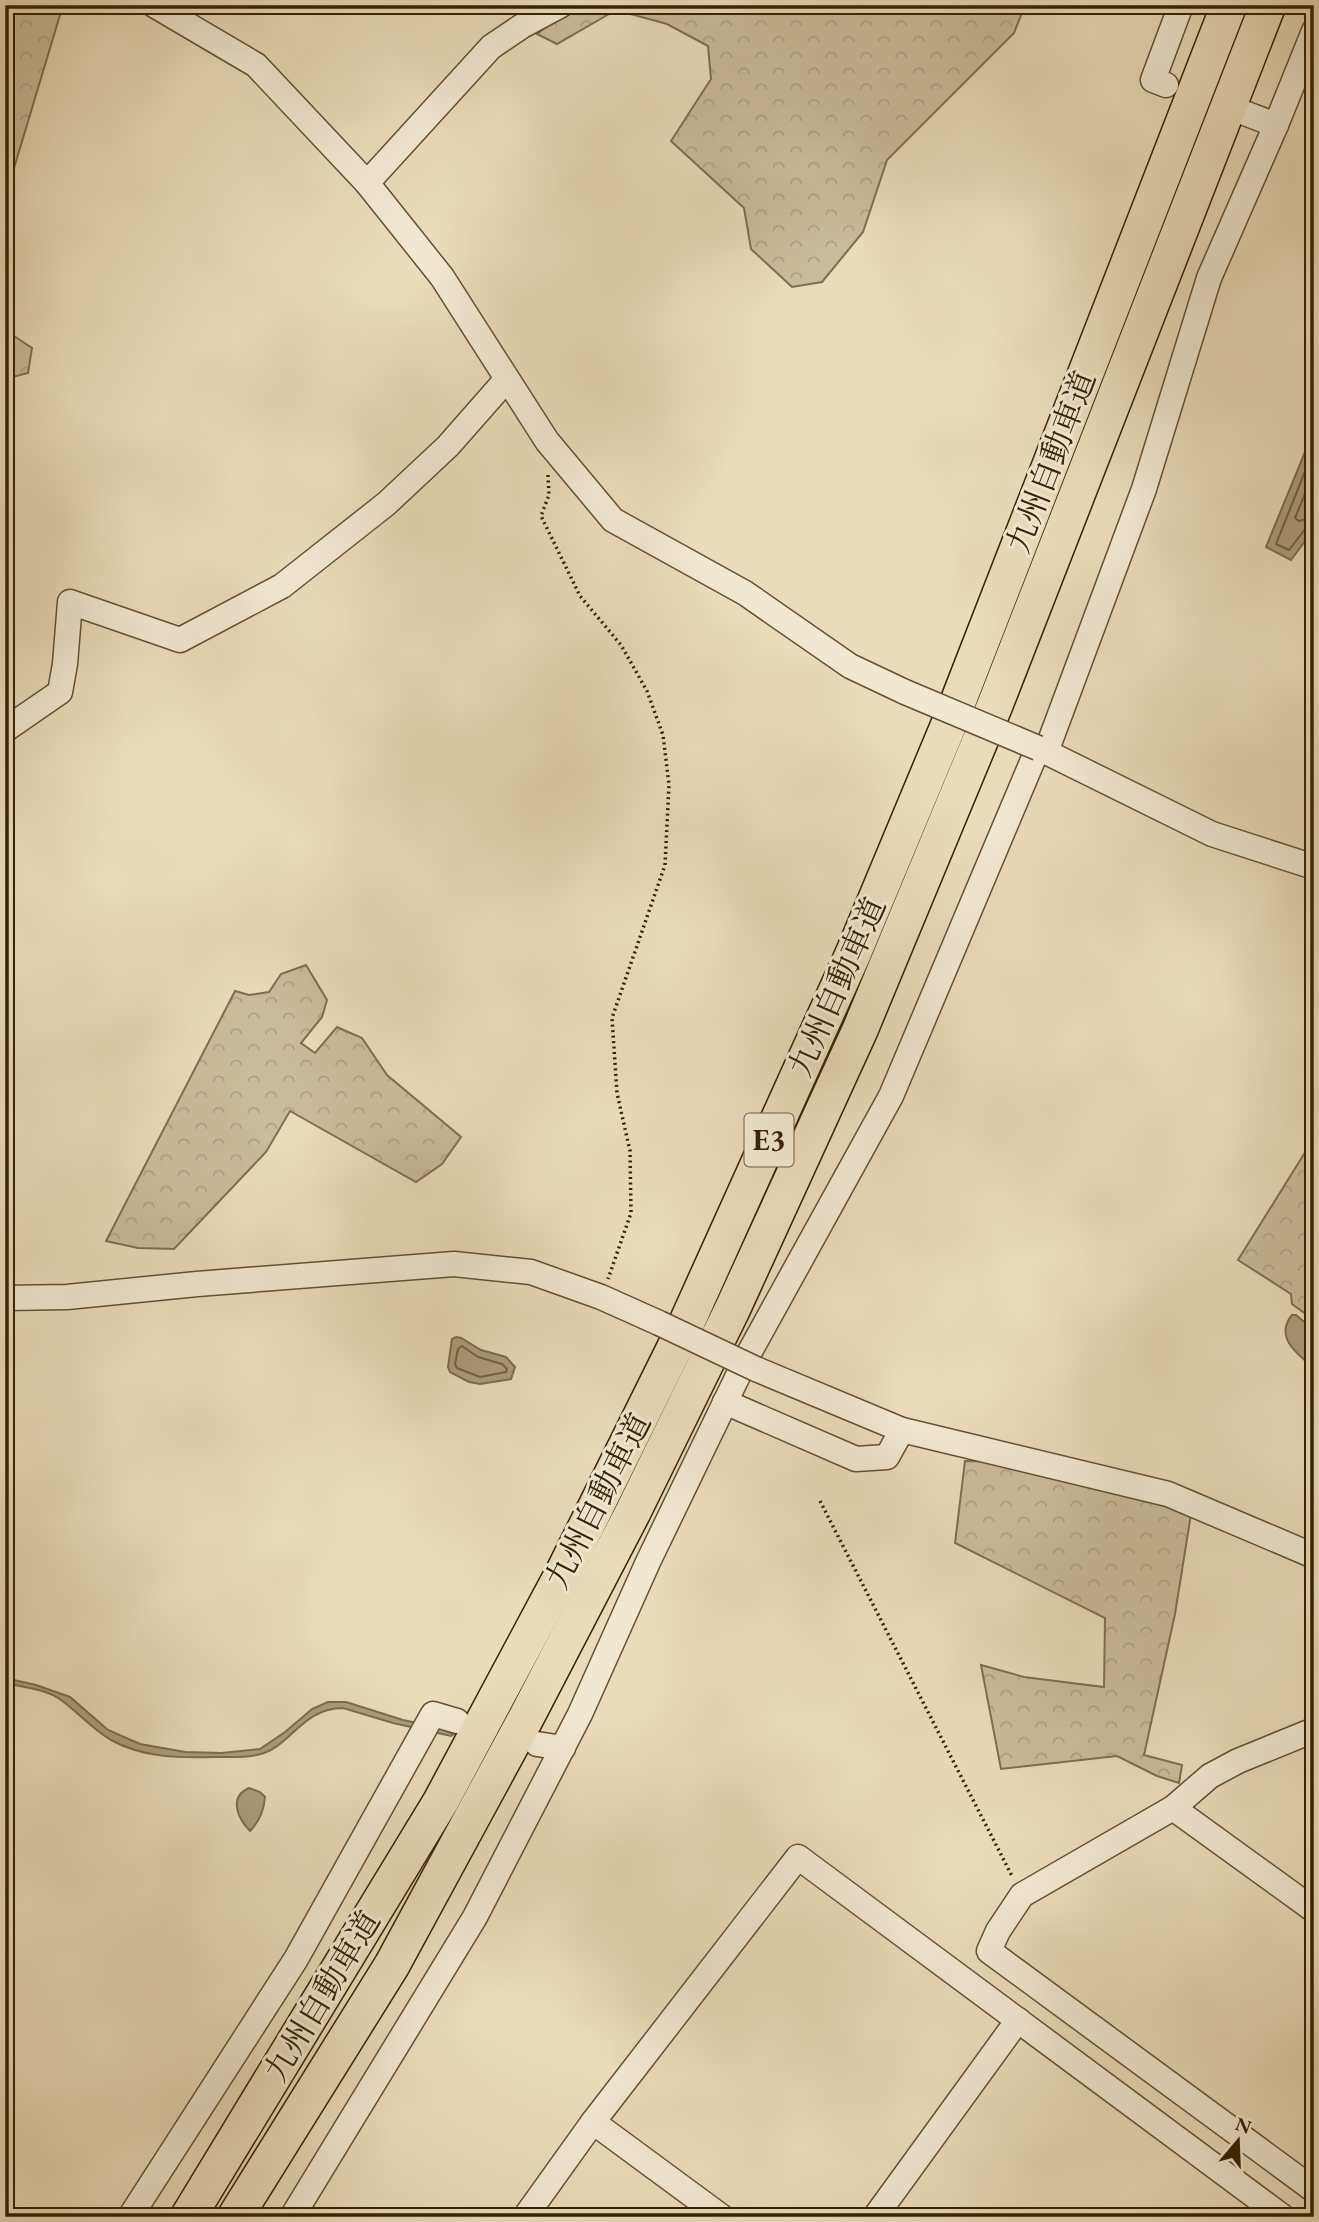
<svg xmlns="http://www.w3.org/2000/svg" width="1319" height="2222" font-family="'EB Garamond','Noto Serif JP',serif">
  <defs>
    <pattern id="forest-crowns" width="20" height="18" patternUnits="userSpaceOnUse" patternTransform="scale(1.75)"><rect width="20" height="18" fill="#cbbb9b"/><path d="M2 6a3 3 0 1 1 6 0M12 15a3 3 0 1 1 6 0" fill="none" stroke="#afa084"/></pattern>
  </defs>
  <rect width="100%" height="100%" fill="#eadbba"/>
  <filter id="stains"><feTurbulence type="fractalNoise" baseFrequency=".00286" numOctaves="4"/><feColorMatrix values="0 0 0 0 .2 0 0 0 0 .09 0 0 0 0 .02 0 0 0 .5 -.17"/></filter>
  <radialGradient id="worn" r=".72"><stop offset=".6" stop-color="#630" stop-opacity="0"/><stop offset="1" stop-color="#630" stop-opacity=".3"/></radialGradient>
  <g fill="url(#forest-crowns)" stroke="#806e4f" stroke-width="2">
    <path d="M5,5H63L5,198Z"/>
    <path d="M574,5H1025L1014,33L887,160L863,232L822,282L792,287L751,249L744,208L671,141L711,79L708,46L667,24L616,10L557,44L537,34Z"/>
    <path d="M5,330L32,348L28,373L5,379Z"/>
    <path d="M306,965L327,1000L322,1017L301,1043L315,1053L337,1027L362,1038L387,1075L461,1137L442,1164L416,1182L290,1111L266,1152L174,1249L138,1248L106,1241L235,991L249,995L269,992L281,974Z"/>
    <path d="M1314,1138V1320L1292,1304L1291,1294L1238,1260Z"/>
    <path d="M965,1461L1016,1462L1155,1500L1191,1514L1175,1614L1144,1755L1182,1765L1179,1783L1157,1776L1117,1756L1001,1769L981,1665L1024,1677L1104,1687L1105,1618L955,1543Z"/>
  </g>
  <g fill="#ad9c7c" stroke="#7d6b4c" stroke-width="2">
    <path d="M1314,430V529L1291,560L1266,547Z"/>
    <path d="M1292,1315H1296L1314,1330V1368C1297,1354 1274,1337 1292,1315Z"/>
    <path d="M456,1337L461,1338L481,1350L506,1357L515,1367L511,1379L480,1384L469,1382L450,1372L448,1367L452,1339Z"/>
    <path d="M5,1678L36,1685L70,1697L108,1730L140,1744L185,1752L221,1753L260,1749L285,1732L312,1709L328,1702H346L403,1720L437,1727L454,1734L451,1736L393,1723L343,1708C301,1708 290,1749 257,1755C244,1758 228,1757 215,1757C178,1758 144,1758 111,1740C92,1729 79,1713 61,1700C46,1689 23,1687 5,1683Z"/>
    <path d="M249,1788L260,1792L265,1797C264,1810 260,1821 250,1831C238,1819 228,1797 249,1788Z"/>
  </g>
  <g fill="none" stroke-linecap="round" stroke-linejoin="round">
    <g stroke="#725e40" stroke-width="2">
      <path d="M1314,449L1276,544L1289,550L1306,528L1314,525"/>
      <path d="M1314,472L1295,518L1299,521L1314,517"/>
      <path d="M462,1346L478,1357L502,1364L507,1369L506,1372L480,1377L457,1368L455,1364L458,1349Z"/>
    </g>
    <g stroke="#635031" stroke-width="27">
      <g id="minor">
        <path d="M154,5L256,65L367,183L442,277L547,441L613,520L745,593L850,666L905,692"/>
        <path d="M1166,85L1153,80L1181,5"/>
        <path d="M1247,114L1276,125"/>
        <path d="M367,183L491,47L522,26L561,5"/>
        <path d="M5,730L60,692L65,664L70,602L180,640L282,586L386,504L448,446L506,380"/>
        <path d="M1046,752L1144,489L1209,278L1276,125L1314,31"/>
        <path d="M5,1298L67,1297L197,1284L454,1264L531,1272L601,1297L659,1323"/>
        <path d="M756,1369L902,1430L1168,1494L1314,1556"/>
        <path d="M725,1402L856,1459L887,1457L902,1430"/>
        <path d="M1314,1730L1238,1761L1210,1776L1173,1808L1022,1895L998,1931L989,1951L1314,2190"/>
        <path d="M537,1744L563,1748"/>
        <path d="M1173,1808L1314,1910"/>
        <path d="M593,2122L722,2217"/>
        <path d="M130,2217L296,1959L433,1714L457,1721"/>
        <path d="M292,2217L475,1917L580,1714L648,1562L748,1355L891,1096L1038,748L1212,834L1314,867"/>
        <path d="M525,2217L593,2122L798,1857L1283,2217"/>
        <path d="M875,2217L1018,2020"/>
      </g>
    </g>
    <g stroke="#362103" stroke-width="38">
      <g id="highway">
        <path d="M188,2217L441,1801L564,1571L682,1333L853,954L954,712L1229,5"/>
        <path d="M235,2217L392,1965L526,1718L633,1512L732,1310L860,1030L995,705L1268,5"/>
      </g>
    </g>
    <g stroke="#362103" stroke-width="3.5" stroke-dasharray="2 3.5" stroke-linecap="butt">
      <path d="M548,475L549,495L541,516L580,596L621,645L647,691L663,735L669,785L665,865L612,1018L617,1093L630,1151L631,1213L608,1279"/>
      <path d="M820,1501L1013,1878"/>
    </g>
    <use href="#minor" stroke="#f1e8d2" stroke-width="24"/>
    <use href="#highway" stroke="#eadbba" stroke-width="35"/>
    <g stroke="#635031" stroke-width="27" stroke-linecap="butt">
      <g id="minor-bridge">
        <path d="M905,692L1038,748"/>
        <path d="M659,1323L756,1369"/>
      </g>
    </g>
    <use href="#minor-bridge" stroke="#f1e8d2" stroke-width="24"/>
  </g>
  <g text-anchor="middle" stroke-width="6" stroke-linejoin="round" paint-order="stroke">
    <rect fill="#f1e8d2" stroke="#6e5d41" stroke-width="2" x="744.5" y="1113.5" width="49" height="53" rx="5"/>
    <g font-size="30" font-weight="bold" fill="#362103">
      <text x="769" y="1150">E3</text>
    </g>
    <g font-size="32" fill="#362103" stroke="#f1e8d2">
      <text transform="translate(1051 462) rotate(-69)" y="11">九州自動車道</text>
      <text transform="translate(837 987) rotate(-66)" y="11">九州自動車道</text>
      <text transform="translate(598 1501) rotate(-63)" y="11">九州自動車道</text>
      <text transform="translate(322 1996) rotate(-59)" y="11">九州自動車道</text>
    </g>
  </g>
  <rect width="1319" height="2222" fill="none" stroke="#eadbba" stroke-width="28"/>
  <rect x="7" y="7" width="1305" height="2208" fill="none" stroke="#362103" stroke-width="3.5"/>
  <rect x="14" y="14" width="1291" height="2194" fill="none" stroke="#362103" stroke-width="2"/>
  <g transform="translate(1238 2141) rotate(19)" stroke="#f1e8d2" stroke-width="5" paint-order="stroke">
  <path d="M0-5L12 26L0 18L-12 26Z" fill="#362103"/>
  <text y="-10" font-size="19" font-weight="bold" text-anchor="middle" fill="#362103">N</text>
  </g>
  <rect width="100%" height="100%" filter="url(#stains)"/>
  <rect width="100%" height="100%" fill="url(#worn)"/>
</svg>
